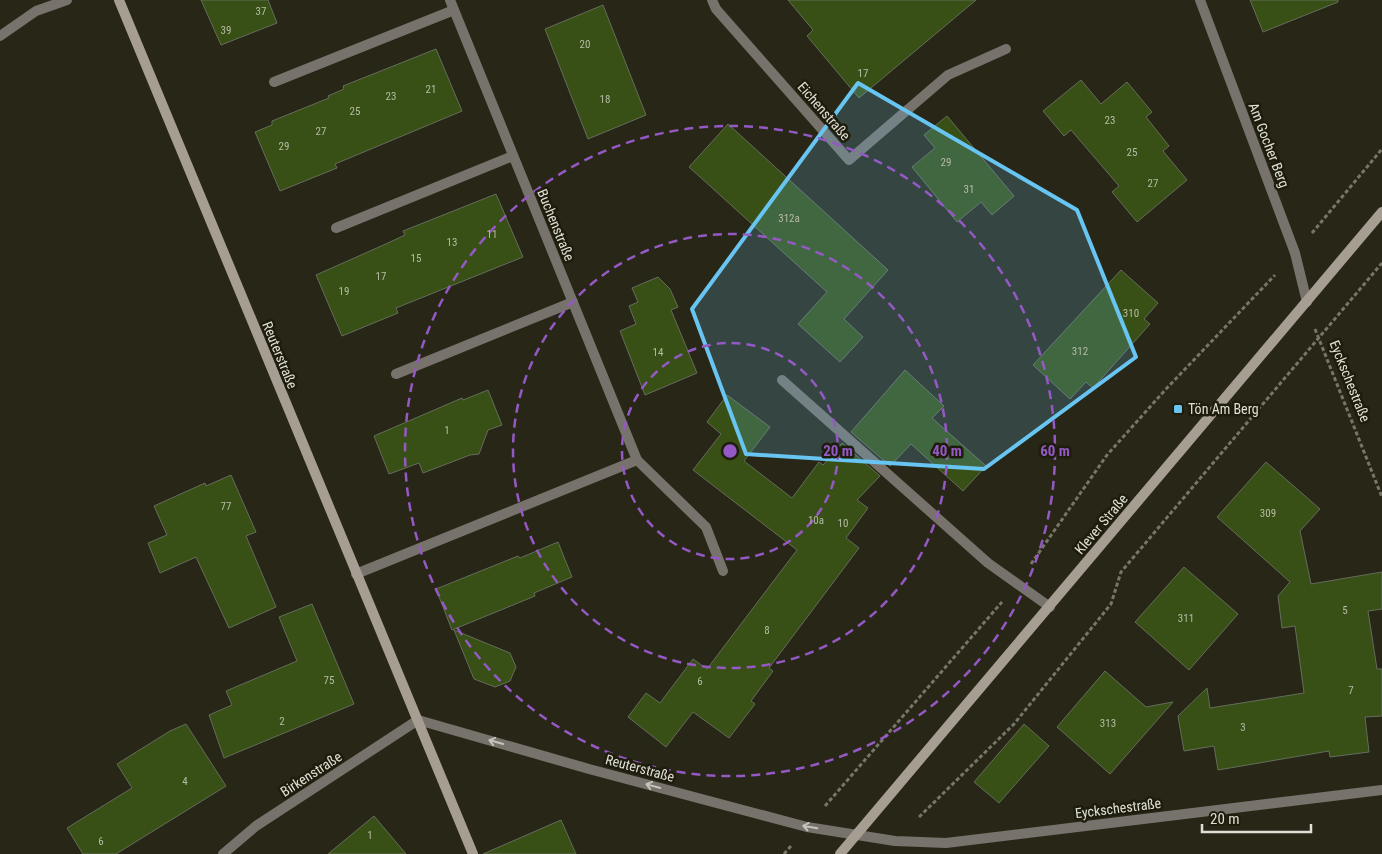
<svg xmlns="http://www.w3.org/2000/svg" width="1382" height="854" font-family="'Roboto Condensed',sans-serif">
  <rect width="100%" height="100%" fill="#282616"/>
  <g fill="#385016" stroke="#656d5c">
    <path d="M201,0H268L277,23L221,45Z"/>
    <path d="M788,0H976L859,98L807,36L813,30Z"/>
    <path d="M1250,0H1338V2L1263,32Z"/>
    <path d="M603,5L646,115L588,139L545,29Z"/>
    <path d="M436,49L462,111L335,164L337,168L280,191L255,132L272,125V121L329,98L328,96L344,89L343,86Z"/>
    <path d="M1081,80L1101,104L1127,82L1152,112L1146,117L1169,146L1163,151L1187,180L1137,222L1112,192L1119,186L1071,130L1064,136L1043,111Z"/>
    <path d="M947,116L1014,196L992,215L981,202L957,222L912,167L935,148L924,135Z"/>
    <path d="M728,124L888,270L844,319L863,337L840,362L798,324L827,292L689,167Z"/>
    <path d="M496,194L523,257L396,308L398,313L342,336L316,275L388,243L405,235L403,231Z"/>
    <path d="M1121,270L1158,303L1144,319L1150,324L1093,388L1086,382L1070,399L1033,365Z"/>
    <path d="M658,277L670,289L678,307L671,310L697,373L645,395L620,331L636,324L629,306L638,302L632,288Z"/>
    <path d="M905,370L944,406L932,418L986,466L963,491L911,444L890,466L851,432Z"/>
    <path d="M488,390L502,425L488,430L479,454L470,455L423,473L419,463L389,474L374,436L462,398L463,400Z"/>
    <path d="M727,395L770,427L744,461L792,498L819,462L823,465L842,443L880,476L857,500L868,508L846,538L859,548L769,668L773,671L751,701L755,704L729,738L693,712L666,747L628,717L646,693L660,703L693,659L707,669L797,550L693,470L721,434L707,422Z"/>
    <path d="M1266,462L1320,509L1300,531L1311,584L1382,572V609L1368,611L1377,669H1382V716L1365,717L1369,752L1330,757L1329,751L1218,770L1214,746L1184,751L1178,716L1207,688L1210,708L1304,693L1295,626L1282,628L1278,596L1290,582L1217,517Z"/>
    <path d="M231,475L256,532L246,536L276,607L229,628L196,557L160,573L148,543L167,535L154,506L205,483L206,486Z"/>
    <path d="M558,542L572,577L534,593L535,596L452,630L436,589L518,556L520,558Z"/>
    <path d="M1184,567L1238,614L1189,670L1135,622Z"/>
    <path d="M312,604L354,704L224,758L209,715L232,705L226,691L297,661L279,617Z"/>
    <path d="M454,630L510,653L516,667L510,681L495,687L474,679Z"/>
    <path d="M1105,671L1146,707L1173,702L1110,774L1057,727Z"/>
    <path d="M186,724L226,786L116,854H83L67,828L132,788L117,764L170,731Z"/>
    <path d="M1024,724L1049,746L999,803L974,782Z"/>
    <path d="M374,816L406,854H328Z"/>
    <path d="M561,820L576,854H483Z"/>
  </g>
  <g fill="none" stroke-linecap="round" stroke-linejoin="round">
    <g stroke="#777668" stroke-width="3" stroke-dasharray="4 2.5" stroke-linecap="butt">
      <path d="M1312,233L1382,149"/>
      <path d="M1315,329L1382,497"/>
      <path d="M1031,564L1107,455L1166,389L1275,275"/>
      <path d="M825,806L1002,602"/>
      <path d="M919,817L1014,724L1111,604L1121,572L1382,263"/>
      <path d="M784,854L791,846"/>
    </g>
    <g stroke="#77726b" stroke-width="10">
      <path d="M274,82L454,10"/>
      <path d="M336,228L513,156"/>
      <path d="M396,374L573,302"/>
      <path d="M782,380L988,563L1050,607"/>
    </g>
    <g stroke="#77726b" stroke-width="10">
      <path d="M712,0L716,9L849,160L948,75L1006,49"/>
      <path d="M1200,0L1295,253L1307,302"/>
      <path d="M0,36L36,11L67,0"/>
      <path d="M637,460L706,527L723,571"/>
      <path d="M356,574L637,460L450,0"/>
      <path d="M223,854L256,826L418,720L589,769L807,827L895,841L946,843L1382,790"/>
    </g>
    <g stroke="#a69e92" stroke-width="10">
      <path d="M119,0L473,854"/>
      <path d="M840,854L1382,212"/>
    </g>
  </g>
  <defs><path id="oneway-shaft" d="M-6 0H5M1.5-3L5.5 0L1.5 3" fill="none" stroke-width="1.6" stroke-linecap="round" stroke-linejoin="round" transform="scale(1.25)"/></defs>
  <g stroke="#c6c4ba">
    <use href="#oneway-shaft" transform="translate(496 742) rotate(-164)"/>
    <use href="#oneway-shaft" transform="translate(653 786) rotate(-165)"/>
    <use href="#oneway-shaft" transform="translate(810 827) rotate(-170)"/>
  </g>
  <path fill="#68c4f0" fill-opacity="0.2" stroke="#68c4f0" stroke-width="4" stroke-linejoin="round" d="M858,83L1077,210L1136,357L984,469L746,454L692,309Z"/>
  <g fill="none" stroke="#9459c4" stroke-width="2.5" stroke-dasharray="9 6">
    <circle cx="730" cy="451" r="108"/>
    <circle cx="730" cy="451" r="217"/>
    <circle cx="730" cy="451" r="325"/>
  </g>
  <rect fill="#68c4f0" stroke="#1e1d0d" stroke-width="2" x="1173" y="404" width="10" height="10" rx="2.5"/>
  <g text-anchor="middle" stroke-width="5" stroke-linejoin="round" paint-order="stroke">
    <g font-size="11" fill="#b6bba5">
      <text x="261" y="15">37</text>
      <text x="226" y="34">39</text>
      <text x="585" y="48">20</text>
      <text x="863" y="77">17</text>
      <text x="431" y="93">21</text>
      <text x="391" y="100">23</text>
      <text x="605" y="103">18</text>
      <text x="355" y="115">25</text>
      <text x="1110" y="124">23</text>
      <text x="321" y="135">27</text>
      <text x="284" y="150">29</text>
      <text x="1132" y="156">25</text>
      <text x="946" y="166">29</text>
      <text x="1153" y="187">27</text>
      <text x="969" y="193">31</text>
      <text x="789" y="222">312a</text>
      <text x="492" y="238">11</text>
      <text x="452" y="246">13</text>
      <text x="416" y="262">15</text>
      <text x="381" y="280">17</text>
      <text x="344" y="295">19</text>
      <text x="1131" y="317">310</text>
      <text x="1080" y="355">312</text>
      <text x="658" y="356">14</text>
      <text x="447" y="434">1</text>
      <text x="226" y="510">77</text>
      <text x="1268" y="517">309</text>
      <text x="816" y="524">10a</text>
      <text x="843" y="527">10</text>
      <text x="1345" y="614">5</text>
      <text x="1186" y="622">311</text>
      <text x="767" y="634">8</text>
      <text x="329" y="684">75</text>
      <text x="700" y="685">6</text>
      <text x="1351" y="694">7</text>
      <text x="282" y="725">2</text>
      <text x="1108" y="727">313</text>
      <text x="1243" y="731">3</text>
      <text x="185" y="785">4</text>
      <text x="370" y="839">1</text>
      <text x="101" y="845">6</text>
    </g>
    <g font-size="14" fill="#e0dfd5" stroke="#1e1d0d">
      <text transform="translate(824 111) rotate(49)" y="5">Eichenstraße</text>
      <text transform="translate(1269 145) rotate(69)" y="5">Am Gocher Berg</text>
      <text transform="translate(556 225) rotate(68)" y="5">Buchenstraße</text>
      <text transform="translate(280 355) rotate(68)" y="5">Reuterstraße</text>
      <text transform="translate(1350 381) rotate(68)" y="5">Eyckschestraße</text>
      <text transform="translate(1101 524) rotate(-50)" y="5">Klever Straße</text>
      <text transform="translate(640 768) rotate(15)" y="5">Reuterstraße</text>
      <text transform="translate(311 774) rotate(-33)" y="5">Birkenstraße</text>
      <text transform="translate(1118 808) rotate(-7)" y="5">Eyckschestraße</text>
    </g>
    <g font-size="14" fill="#e0dfd5" stroke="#1e1d0d" text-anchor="start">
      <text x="1188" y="414">Tön Am Berg</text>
    </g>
  </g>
  <circle cx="730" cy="451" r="8" fill="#9459c4" stroke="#1e1d0d" stroke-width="2.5"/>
  <g font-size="15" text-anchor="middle" font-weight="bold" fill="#9459c4" stroke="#1e1d0d" stroke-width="5" stroke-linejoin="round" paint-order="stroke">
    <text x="838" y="456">20 m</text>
    <text x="947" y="456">40 m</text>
    <text x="1055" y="456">60 m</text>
  </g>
  <path d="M1202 824v8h109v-8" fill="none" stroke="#e0dfd5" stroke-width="2.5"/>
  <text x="1210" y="824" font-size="15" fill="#e0dfd5" stroke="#1e1d0d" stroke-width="4" paint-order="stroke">20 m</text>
</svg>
